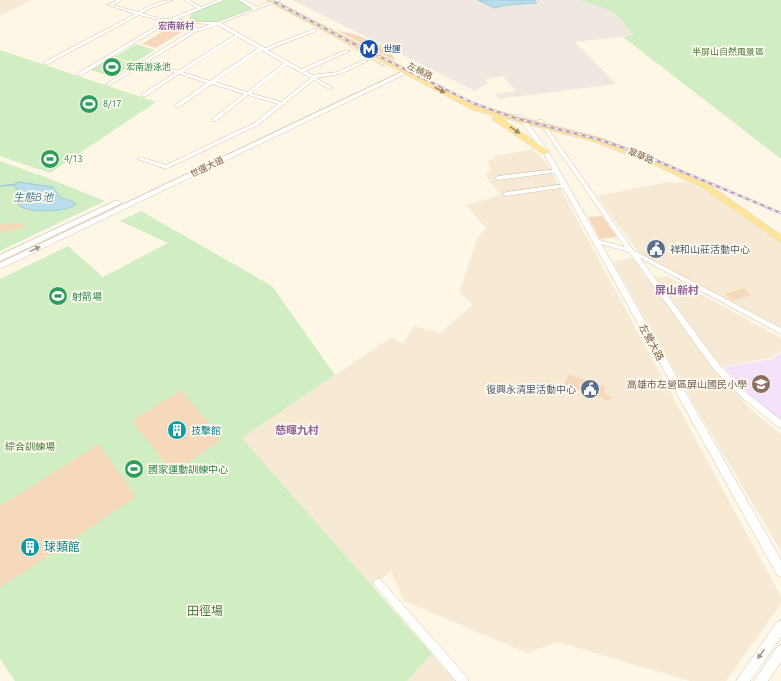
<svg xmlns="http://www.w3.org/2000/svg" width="781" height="681" font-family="Ubuntu,'Noto Sans TC',sans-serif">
  <rect width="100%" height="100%" fill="#fef7e6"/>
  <g fill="#f6ead4">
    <path d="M0,0H33L0,15Z"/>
    <path d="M533,149L547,164L781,597V604L726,681H690L558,642L527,653L404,601L391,571L373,587L242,438L392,337L403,344L414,326L440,333L473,305L459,292L477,239L486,228L466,205L501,195L485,175L491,171L488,162L496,156Z"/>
    <path d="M686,181L707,192L781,244V328L639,253L597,196L667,182L680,183Z"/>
    <path d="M633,258L647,279L667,276L781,338V351L770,358L715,368L750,409L781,434V551L692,401L613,262Z"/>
    <path d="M432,654L455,681H407Z"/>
  </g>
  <path fill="#eee8e0" d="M292,0H580L614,12L635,35L575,42L616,84L499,99L495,94L516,91L503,76L485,79L488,83L475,91Z"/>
  <path fill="#f4e2fb" d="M781,353V421L756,402L724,367L773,359Z"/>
  <g fill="#d0edc3">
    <path d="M225,0H239L253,9C234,16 211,29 190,20V16L193,12Z"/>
    <path d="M580,0H781V159L623,37L634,35L614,12Z"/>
    <path d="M136,44L155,50L134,63L115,57Z"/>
    <path d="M0,50L156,102L50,173L0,156Z"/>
    <path d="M112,57L134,64L112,77L91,70Z"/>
    <path d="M0,161L45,177L105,201L0,251Z"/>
    <path d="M141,211L272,286L335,375L242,438L432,654L407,681H15L0,659V279L68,246L103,277L168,243L120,221Z"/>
  </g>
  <g fill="#b8deea" stroke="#9eccdd">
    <path d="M478,0H534L537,3L507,5L494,8Z"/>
    <path d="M18,182L53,187L61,198L72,201L76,204C70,212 26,214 19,205C15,201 19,198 18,193C18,190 15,188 15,185L0,186L15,184Z"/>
  </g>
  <g fill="#f6d9bb">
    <path d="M169,28L183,31L156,48L142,44Z"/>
    <path d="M336,30L357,35L378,44L390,50L395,61Z"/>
    <path d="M338,40L386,66L384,67Z"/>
    <path d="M602,216L617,237L600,239L588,217Z"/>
    <path d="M25,223L24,228L0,233V224Z"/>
    <path d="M744,288L751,295L733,301L725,294Z"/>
    <path d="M569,374L606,387L604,391L606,395L611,396L609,401L564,385Z"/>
    <path d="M181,390L222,439L173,473L132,421Z"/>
    <path d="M99,444L136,497L0,588V506Z"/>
  </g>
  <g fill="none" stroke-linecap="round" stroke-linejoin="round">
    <g stroke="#d1c0aa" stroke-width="1">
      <g id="minor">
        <path d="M117,0H122L113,5L138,12C148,6 161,0 173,0L149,9L142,13L161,19H169L197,8L184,0H189L201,7L218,0H224L177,19L196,22H218L253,9L239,0H244L256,7L275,0H281L221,23L265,48L314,29H316V31L268,50L301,69L346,50L350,51L305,71L312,75L337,72L364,60L368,61L340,74L316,78L333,88L329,89L314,80L258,125L166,169L137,159L140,157L166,165L254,123L278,104L248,95L216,121H212V119L244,94L212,84L179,107H175V105L207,83L179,74L146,96H142V94L175,73L144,64L110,85L106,84L193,30L195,27H197L198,29L210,24C197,24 184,21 171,21L82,75H78V73L165,21H161L139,15L48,64H44V62L135,14L108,5ZM218,25L235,35L178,71L147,62L196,32ZM238,37L258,48L210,81L182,72ZM261,50L284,63L247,92L215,82ZM287,65L311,78L281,102L251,93Z"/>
        <path d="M538,120H542L633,250L781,328V334L640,258L718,363L747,393L781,420V428L778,427L741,397L712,367L629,252L594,242L593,241L594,240L596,239L625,247L538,121Z"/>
        <path d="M557,169L559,170V172L498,180L495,178L498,176Z"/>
        <path d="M565,184L567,185V187L506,196L503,194L506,192Z"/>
        <path d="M378,578L381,580L467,677L468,681H456L375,586L373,583L375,580Z"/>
      </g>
    </g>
    <g stroke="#d1c0aa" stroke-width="1">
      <g id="tertiary">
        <path d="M414,66L417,68L416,69L0,269V263Z"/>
        <path d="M518,115H522L549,152L781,560V577L777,575L543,152L517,116Z"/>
        <path d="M115,201H118L122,203L0,261V255Z"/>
        <path d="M781,620V637L750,681H736L777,622Z"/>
        <path d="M781,645V662L768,681H754L777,647Z"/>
      </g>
    </g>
    <g stroke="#dcd5cf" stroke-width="1">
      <path id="primary" d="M266,0H274L479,106L601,138L663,162L707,183L781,235V243L701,187L657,166L595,142L500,117L550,152L546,154H543L493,120L492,118L495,116L473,110Z"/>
    </g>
    <use href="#minor" fill="#fff" fill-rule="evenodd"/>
    <use href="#tertiary" fill="#fff" fill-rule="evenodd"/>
    <use href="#primary" fill="#ffe49c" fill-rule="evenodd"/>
    <g stroke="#bca3ca" stroke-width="2.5">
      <path id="rail" d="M271,0L360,47L473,103L515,118L597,139L633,151L781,213"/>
    </g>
    <use href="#rail" stroke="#fffaee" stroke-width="1.5" stroke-dasharray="4" stroke-linecap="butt"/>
  </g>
  <defs><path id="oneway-solid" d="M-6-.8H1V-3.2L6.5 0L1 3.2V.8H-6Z"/></defs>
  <g fill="#a28761">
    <use href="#oneway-solid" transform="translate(440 90) rotate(27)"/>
    <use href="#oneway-solid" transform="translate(515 130) rotate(34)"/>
  </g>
  <g fill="#a99788">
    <use href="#oneway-solid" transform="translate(35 249) rotate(-26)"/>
    <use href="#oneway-solid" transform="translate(761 654) rotate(126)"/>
  </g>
  <defs>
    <g id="metro-disc" transform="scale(1)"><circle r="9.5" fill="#1a4fb4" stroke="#fffaee"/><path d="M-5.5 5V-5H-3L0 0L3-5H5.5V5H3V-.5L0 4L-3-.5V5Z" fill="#fff"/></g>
    <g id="stadium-disc" transform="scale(1)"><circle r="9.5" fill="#2e9e5b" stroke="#fffaee"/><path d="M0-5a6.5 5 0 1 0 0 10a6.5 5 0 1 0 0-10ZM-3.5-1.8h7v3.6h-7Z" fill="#fff"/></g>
    <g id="civic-disc" transform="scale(1)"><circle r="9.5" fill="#5c6f8a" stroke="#fffaee"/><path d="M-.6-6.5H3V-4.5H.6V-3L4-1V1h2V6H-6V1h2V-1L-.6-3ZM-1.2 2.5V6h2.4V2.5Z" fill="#fff"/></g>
    <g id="school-disc" transform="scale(1)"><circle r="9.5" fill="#8d6e63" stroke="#fffaee"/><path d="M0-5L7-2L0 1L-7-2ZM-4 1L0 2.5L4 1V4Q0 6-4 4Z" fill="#fff"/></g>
    <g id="building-disc" transform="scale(1)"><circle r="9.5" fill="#0f9aa8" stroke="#fffaee"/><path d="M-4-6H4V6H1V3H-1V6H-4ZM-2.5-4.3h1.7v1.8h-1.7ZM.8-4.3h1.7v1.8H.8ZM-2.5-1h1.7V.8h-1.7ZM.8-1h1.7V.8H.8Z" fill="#fff"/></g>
  </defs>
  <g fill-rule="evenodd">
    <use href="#metro-disc" x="369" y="49"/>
    <use href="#stadium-disc" x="112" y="67"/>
    <use href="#stadium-disc" x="89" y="104"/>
    <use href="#stadium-disc" x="50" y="159"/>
    <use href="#civic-disc" x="656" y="249"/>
    <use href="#stadium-disc" x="58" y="296"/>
    <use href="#school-disc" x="761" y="384"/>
    <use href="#civic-disc" x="590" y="389"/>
    <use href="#building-disc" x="177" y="430"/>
    <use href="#stadium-disc" x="134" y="469"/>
    <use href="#building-disc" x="30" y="547"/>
  </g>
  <g text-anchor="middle" stroke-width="3.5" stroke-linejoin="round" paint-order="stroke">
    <g font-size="9" font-weight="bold" fill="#90639e" stroke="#fffaee">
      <text x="176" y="29">宏南新村</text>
    </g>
    <g font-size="9" fill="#164399" stroke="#fffaee" text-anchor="start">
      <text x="383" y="52">世運</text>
    </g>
    <g font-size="9" fill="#487b3c" stroke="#fffaee">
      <text x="728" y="55">半屏山自然風景區</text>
    </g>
    <g font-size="9" fill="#27864d" stroke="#fffaee" text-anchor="start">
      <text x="126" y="70">宏南游泳池</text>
      <text x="103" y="107">8/17</text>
      <text x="64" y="162">4/13</text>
    </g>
    <g font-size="9" fill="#7a5f48" stroke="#fffaee">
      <text transform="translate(420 71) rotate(27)" y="3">左楠路</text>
      <text transform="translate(641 156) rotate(22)" y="3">翠華路</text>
      <text transform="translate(207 167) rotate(-26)" y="3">世運大道</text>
    </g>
    <g font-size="10" fill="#4e5e75" stroke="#fffaee" text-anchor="start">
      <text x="670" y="253">祥和山莊活動中心</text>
      <text x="576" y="393" text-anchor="end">復興永清里活動中心</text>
    </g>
    <g font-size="10" fill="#27864d" stroke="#fffaee" text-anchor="start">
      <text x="72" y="300">射箭場</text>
      <text x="148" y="473">國家運動訓練中心</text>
    </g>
    <g font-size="10" fill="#7a5f48" stroke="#fffaee">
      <text transform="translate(652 342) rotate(61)" y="4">左營大路</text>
    </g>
    <g font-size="10" fill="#785e54" stroke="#fffaee" text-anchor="end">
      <text x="747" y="388">高雄市左營區屏山國民小學</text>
    </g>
    <g font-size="10" fill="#0d838f" stroke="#fffaee" text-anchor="start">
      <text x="191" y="434">技擊館</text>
    </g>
    <g font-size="10" fill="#487b3c" stroke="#fffaee">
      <text x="30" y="450">綜合訓練場</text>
    </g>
    <g font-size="11" font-style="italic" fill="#3f7a90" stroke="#fffaee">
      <text x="33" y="201">生態B池</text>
    </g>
    <g font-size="11" font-weight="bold" fill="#90639e" stroke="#fffaee">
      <text x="677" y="294">屏山新村</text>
      <text x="297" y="434">慈暉九村</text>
    </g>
    <g font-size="12" fill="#0d838f" stroke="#fffaee" text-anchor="start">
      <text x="44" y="551">球類館</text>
    </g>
    <g font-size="12" fill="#487b3c" stroke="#fffaee">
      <text x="205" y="615">田徑場</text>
    </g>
  </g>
</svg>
